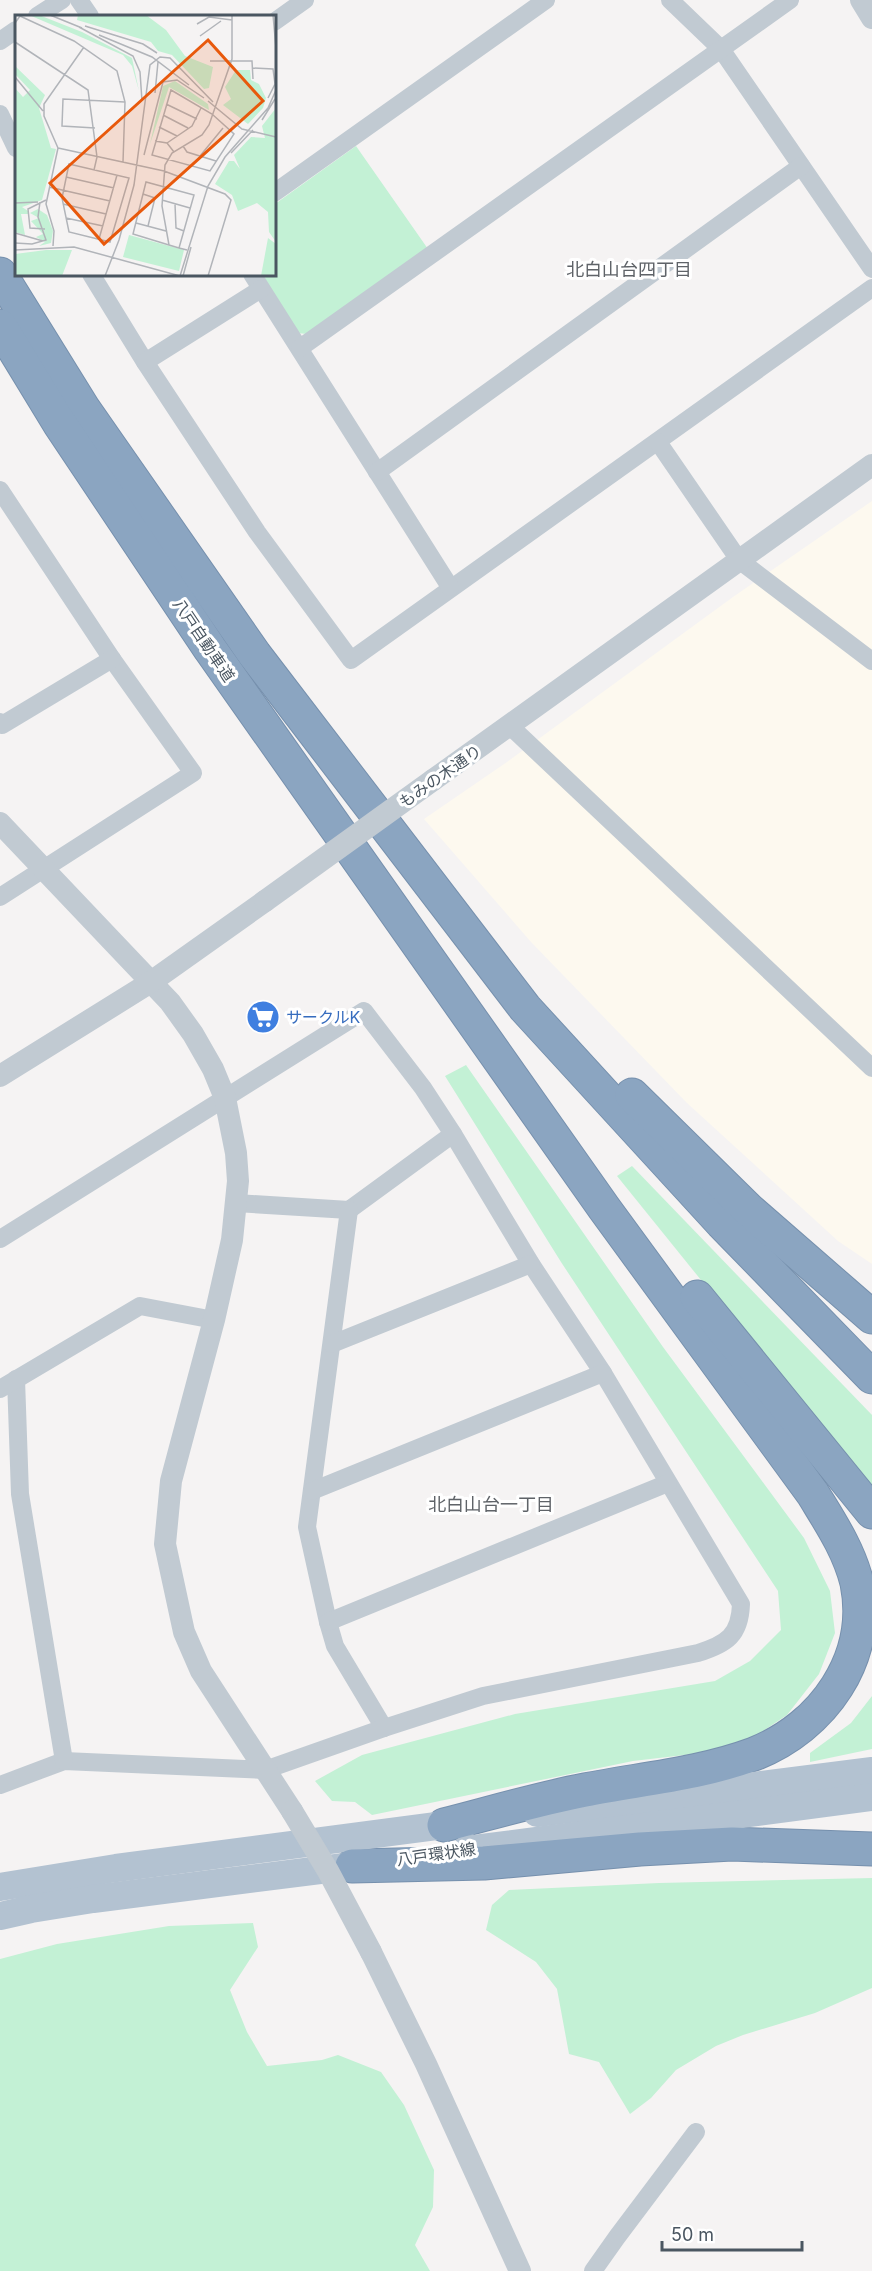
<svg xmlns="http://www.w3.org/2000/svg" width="872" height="2271" font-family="Inter,'Noto Sans JP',sans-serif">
  <rect width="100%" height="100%" fill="#f5f3f3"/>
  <path fill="#fdf9ef" d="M872,501V1264L838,1241L687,1103L531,942L424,819L507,762L733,597Z"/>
  <g fill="#c3f1d5">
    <path d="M356,146L428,249L307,334L297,333L262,275L274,274L275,204Z"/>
    <path d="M466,1065L663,1347L804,1538L830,1591L835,1633L819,1674L787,1715L754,1737L702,1753L633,1761L372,1815L355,1802L332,1801L315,1781L362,1755L515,1714L715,1681L750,1661L781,1630L778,1591L561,1262L445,1076Z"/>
    <path d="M632,1166L872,1415V1486L818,1425L617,1176Z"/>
    <path d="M872,1696V1749L810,1762V1753L851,1723Z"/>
    <path d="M872,1878V1988L815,2013L743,2035L716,2046L676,2070L651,2098L630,2114L599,2062L569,2054L557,1989L536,1962L486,1930L492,1905L509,1890L659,1883Z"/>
    <path d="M253,1923L258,1947L230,1990L247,2032L267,2066L322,2060L338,2055L381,2072L404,2105L434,2170L433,2207L415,2245L430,2271H0V1959L57,1944L169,1926Z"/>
  </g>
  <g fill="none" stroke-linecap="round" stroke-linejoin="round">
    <g stroke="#7690ad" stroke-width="35">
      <g id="motorway">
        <path d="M0,274L83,408L255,655L525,1008L722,1223L872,1377"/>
        <path d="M0,326L59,423L210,649L604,1208L813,1494C830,1522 849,1550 857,1583C872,1658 823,1727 754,1754C700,1774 641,1779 585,1790C538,1799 491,1813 444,1825"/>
        <path d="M632,1095L749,1210L872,1317"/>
        <path d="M697,1297L872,1512"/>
        <path d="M352,1866L484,1863L640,1849L732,1844L872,1849"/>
      </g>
    </g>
    <g stroke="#c1cad2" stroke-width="18">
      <path d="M79,0L90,16"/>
      <path d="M670,0L721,49L872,269"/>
      <path d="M37,16L62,0"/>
      <path d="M274,22L305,0"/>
      <path d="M0,41L16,30"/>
      <path d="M0,114L16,148"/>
      <path d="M274,193L546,0"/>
      <path d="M91,274L145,362L257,532L351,660L872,288"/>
      <path d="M252,274L450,587"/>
      <path d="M300,348L790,0"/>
      <path d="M145,362L261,289"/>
      <path d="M658,442L739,560L872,661"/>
      <path d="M377,472L801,166"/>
      <path d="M0,490L112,659L193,773L0,897"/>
      <path d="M0,722L2,725L112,659"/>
      <path d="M510,726L872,1068"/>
      <path d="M236,1203L349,1210L453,1134"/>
      <path d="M349,1210L307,1527L328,1622L335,1646L384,1728"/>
      <path d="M0,1239L364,1011L423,1088L453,1134L531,1264L603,1373L741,1604C740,1635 727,1644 698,1653L483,1696L384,1728L265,1770L64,1761L0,1785"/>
      <path d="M332,1344L531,1264"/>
      <path d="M16,1379L20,1494L64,1761"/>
      <path d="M0,1389L140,1306L214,1320"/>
      <path d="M312,1491L603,1373"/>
      <path d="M328,1622L668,1483"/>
      <path d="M593,2271L617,2237L696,2132"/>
    </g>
    <g stroke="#c1cad2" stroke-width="22">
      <path d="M861,0L872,18"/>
      <path d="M433,780L872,465"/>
      <path d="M0,823L170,1002L193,1034L213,1069L225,1098L236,1153L238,1181L232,1240L214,1320L171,1481L165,1544L184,1632L201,1671L292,1811"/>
      <path d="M0,1076L151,982L265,901"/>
      <path d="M371,1952L426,2064L520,2271"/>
    </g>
    <g stroke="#b3c2d1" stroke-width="28">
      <path d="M537,1813L872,1771"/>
      <path d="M466,1850L872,1797"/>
      <path d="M0,1887L116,1868L467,1822"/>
      <path d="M0,1916L31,1909L93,1899L352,1866"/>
    </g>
    <use href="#motorway" stroke="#8ba5c1" stroke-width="33"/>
    <g stroke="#c1cad2" stroke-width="22">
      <path d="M265,901L433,780"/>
      <path d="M292,1811L328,1871L371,1952"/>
    </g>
  </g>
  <defs>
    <g id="supermarket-disc" transform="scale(1.725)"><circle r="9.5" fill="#3f7fe0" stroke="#fff"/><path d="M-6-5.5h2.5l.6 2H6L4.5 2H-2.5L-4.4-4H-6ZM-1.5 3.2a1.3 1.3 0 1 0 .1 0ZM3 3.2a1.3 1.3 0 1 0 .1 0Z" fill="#fff"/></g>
  </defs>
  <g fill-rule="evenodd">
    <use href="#supermarket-disc" x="263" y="1017"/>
  </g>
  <g text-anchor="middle" stroke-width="6" stroke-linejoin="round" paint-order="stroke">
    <g font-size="16" fill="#4a5661" stroke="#fff">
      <text transform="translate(204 640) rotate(56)" y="6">八戸自動車道</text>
      <text transform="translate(440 776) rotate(-35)" y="6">もみの木通り</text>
      <text transform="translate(436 1854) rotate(-8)" y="6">八戸環状線</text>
    </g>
    <g font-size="16" fill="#366cbe" stroke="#fff" text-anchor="start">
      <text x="286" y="1023">サークルK</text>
    </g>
    <g font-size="18" fill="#5f6368" stroke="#fff">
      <text x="629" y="276">北白山台四丁目</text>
      <text x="491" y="1511">北白山台一丁目</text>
    </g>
  </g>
  <g transform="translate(15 15)">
    <rect width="261" height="261" fill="#f5f3f3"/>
    <path d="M14,0H24L67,17L117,43L124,76L117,51L108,40ZM63,0H131L151,15L170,41L198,52L194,73L189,74L157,40L143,36L136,27L62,5ZM0,51L30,80L24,93L36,133L41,134L27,185L7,192L13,196V199H6L10,220L0,217V73L8,82L15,75L0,59ZM221,55H235L236,65L244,69L251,83L248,93L233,109L208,90L216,84L210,72ZM160,66L193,89L194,95L154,72L135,129L148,71ZM261,93V227L254,217L253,197L242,188L223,196L217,180L200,169L214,146H219L225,154L219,140L236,122L250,123L247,111ZM23,194L32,200L38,216L36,228L24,231L30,227L21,222L28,219L16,206L24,203L15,198ZM114,220L169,235L164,256L108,242ZM253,223L261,229V261H246ZM31,235H57L47,261H0V239Z" fill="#c3f1d5"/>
    <path fill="none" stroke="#b1b4b9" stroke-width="1.5" d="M35,0L67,13M258,0L261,33M0,8L5,1L59,26L102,56L110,87L108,147M182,9L194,2L217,5M70,11L128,29L142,38M64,12L118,41L125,57L127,86M84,20L137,42L174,70M185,21L206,6M0,27L73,75L82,142L79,155M195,46H237L238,64M237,53L258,54L260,69L253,83M0,62L28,96M156,75L197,99L219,119L195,156L137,140ZM140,78L143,47M193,86L227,114L261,122M151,89L182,104M148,100L173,113M247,105L260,84M144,112L162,121M80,113L47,111L48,84L110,87M140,126L152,128L159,137M152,128L177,111L186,93M168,131L172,137L201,146M43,133L149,156L210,179L216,185L193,261M43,133L29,101V89L69,32M216,138L238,115M129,140L148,67L162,65L189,83M185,141L208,113M54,149L114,163L95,227L54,217L47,183ZM51,162L99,173M34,172L95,186M128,179L140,183L133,211M147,185L175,193M0,188L23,187M48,189L91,199M160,189L161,213L169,216M51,203L88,211M121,208L151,216M30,214L15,213L13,194L31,185M0,218L28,226M84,224L102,160M0,228L17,229L31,225L23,202L25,187M154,230L147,191L150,150L157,138L187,120L194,110L217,44V0M38,231L39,216L31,189L43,133M164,233L179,180L131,167L118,219L154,230L164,233L172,235M0,235L59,232L165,261M90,261L104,225L119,170L135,50L145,42L155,43L198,87M165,261L193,171L210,142L253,93L261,75M168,261L176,232"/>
    <path fill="#e8590c" fill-opacity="0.15" stroke="#e8590c" stroke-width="3" d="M193,25L248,86L89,229L35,168Z"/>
    <rect width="261" height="261" fill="none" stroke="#4a5661" stroke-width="3"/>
  </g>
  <path d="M662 2241v9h140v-9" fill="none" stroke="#4a5661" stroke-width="3"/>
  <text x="671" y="2241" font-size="18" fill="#4a5661" stroke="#ffffff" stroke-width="4.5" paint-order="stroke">50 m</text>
</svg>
